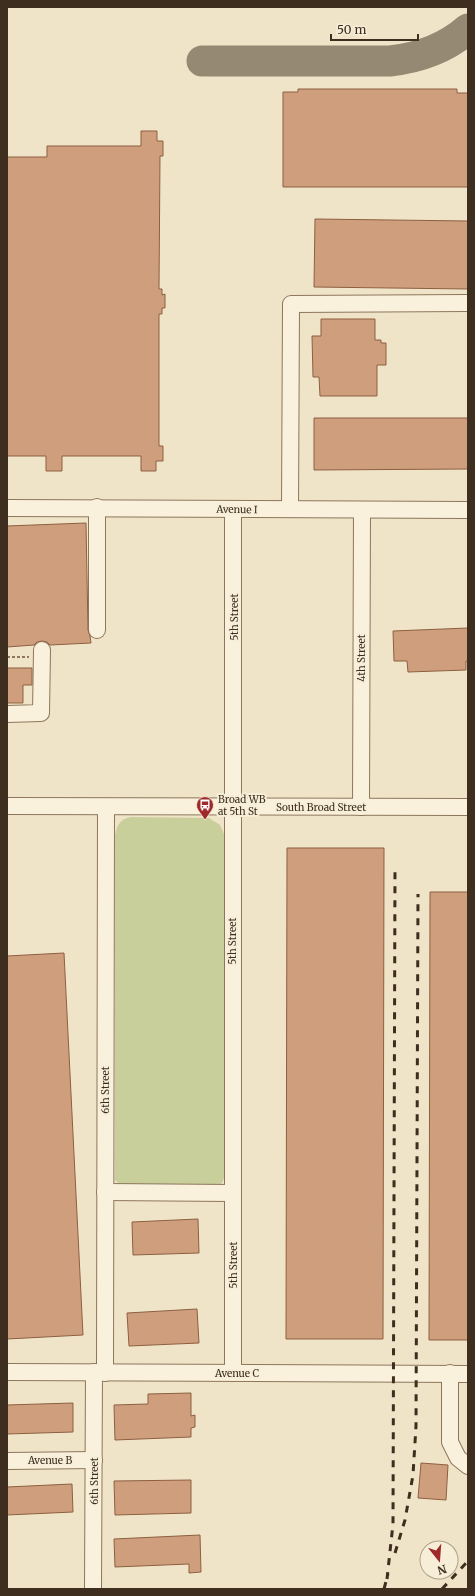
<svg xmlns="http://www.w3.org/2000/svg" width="475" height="1596" font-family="Merriweather,serif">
  <rect width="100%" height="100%" fill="#f0e4c8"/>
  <path fill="#c9cf9b" d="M131,817L209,818L220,825L224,834V1178L222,1183L218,1186H121L115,1180V835C117,825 120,819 131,817Z"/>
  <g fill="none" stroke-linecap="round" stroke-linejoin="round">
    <path stroke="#968974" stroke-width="31" d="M202,61H390C419,58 445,49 468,29"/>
  </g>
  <g fill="#cf9f7d" stroke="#8d5f41">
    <path d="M298,89H457V93H468V187H283V92H298Z"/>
    <path d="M141,131H157V141H163V156H160L159,289H162V295L165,294V308H162V314H159V446H163V461H156V471H141V456H62V471H46V456H7V157H47V146H141Z"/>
    <path d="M315,219L468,221V289L314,287Z"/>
    <path d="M321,319H375V340H381V343H386V365H377V396H320L319,377H313L312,336H321Z"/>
    <path d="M314,418H468V469L314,470Z"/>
    <path d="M86,523L88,630L90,636L91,643L50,645L47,642L42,641L37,642L34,645L7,647V526Z"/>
    <path d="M468,628V661H466V670L408,672L407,661H394L393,631Z"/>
    <path d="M7,668H32V685H23V703H7Z"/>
    <path d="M287,848H384L383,1339H286Z"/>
    <path d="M430,892H468V1340H429Z"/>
    <path d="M64,953L83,1335L7,1339V956Z"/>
    <path d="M198,1219L199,1253L133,1255L132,1222Z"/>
    <path d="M197,1309L199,1343L129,1346L127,1313Z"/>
    <path d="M191,1393V1416L195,1415V1427L191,1428V1437L115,1440L114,1405L148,1404V1394Z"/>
    <path d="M73,1403V1432L7,1434V1405Z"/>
    <path d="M421,1463L448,1465L446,1500L418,1498Z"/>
    <path d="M191,1480V1513L115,1515L114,1481Z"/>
    <path d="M72,1484L73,1512L7,1515V1487Z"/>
    <path d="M200,1535L201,1572L189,1573V1564L115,1567L114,1539Z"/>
  </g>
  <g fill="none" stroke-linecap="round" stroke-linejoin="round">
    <g stroke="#8d765c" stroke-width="18">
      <g id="minor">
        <path d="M7,508L468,510"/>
        <path d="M233,509V1373"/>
        <path d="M290,509L291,304L468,303"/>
        <path d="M97,630V507"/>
        <path d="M7,714L41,713L42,650"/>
        <path d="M7,806L468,807"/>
        <path d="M361,807L362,510"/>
        <path d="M105,1192L232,1193"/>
        <path d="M7,1372L468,1374"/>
        <path d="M105,1373L106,807"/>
        <path d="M450,1373V1442L458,1458L468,1466"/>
        <path d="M7,1461L94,1460"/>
        <path d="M93,1589L94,1372"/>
      </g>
    </g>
    <path stroke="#8d765c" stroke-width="2" stroke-dasharray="3 2" stroke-linecap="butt" d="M7,657H29"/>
    <use href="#minor" stroke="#faf1dc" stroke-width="16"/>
    <g stroke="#3d2e20" stroke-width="3" stroke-dasharray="7 7" stroke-linecap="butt">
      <path d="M395,1553L405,1520L413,1475L416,1426L418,894"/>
      <path d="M387,1579L393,1524L395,869"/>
      <path d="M384,1589L388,1574"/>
      <path d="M442,1589L468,1561"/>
    </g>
  </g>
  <defs>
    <g id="bus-pin" transform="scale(0.9)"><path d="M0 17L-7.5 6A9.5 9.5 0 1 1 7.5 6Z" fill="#9e2a2b" stroke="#f7eed8"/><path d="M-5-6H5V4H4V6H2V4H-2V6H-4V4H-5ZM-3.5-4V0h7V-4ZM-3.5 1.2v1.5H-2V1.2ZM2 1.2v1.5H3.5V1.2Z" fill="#fff"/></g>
  </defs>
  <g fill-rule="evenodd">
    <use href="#bus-pin" x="205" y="805"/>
  </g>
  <g text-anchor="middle" stroke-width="4" stroke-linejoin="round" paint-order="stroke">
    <g font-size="10" fill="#3d2e20" stroke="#f7eed8">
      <text transform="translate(237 509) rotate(1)" y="4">Avenue I</text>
      <text transform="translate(234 617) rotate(-90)" y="4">5th Street</text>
      <text transform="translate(361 658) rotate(-90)" y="4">4th Street</text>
      <text x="321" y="811">South Broad Street</text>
      <text transform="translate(232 941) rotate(-90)" y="4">5th Street</text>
      <text transform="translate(105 1090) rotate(-90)" y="4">6th Street</text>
      <text transform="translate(233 1265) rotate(-90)" y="4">5th Street</text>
      <text x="237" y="1377">Avenue C</text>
      <text x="50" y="1464">Avenue B</text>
      <text transform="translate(94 1481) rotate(-90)" y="4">6th Street</text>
    </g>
    <g font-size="10" fill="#3d2e20" stroke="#f7eed8" text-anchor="start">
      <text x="218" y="803">Broad WB<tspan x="218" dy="12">at 5th St</tspan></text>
    </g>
  </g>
  <rect width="475" height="1596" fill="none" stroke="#3d2e20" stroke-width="16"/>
  <g transform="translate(439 1560) rotate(163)"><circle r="19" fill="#f7eed8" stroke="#ada18e"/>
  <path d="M0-3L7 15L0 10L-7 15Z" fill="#9e2a2b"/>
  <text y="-6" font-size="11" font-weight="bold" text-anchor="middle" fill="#3d2e20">N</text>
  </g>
  <path d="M331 34v6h87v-6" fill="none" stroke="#3d2e20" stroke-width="2"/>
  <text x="337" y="34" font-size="12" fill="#3d2e20" stroke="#f7eed8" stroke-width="3" paint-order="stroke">50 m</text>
</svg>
